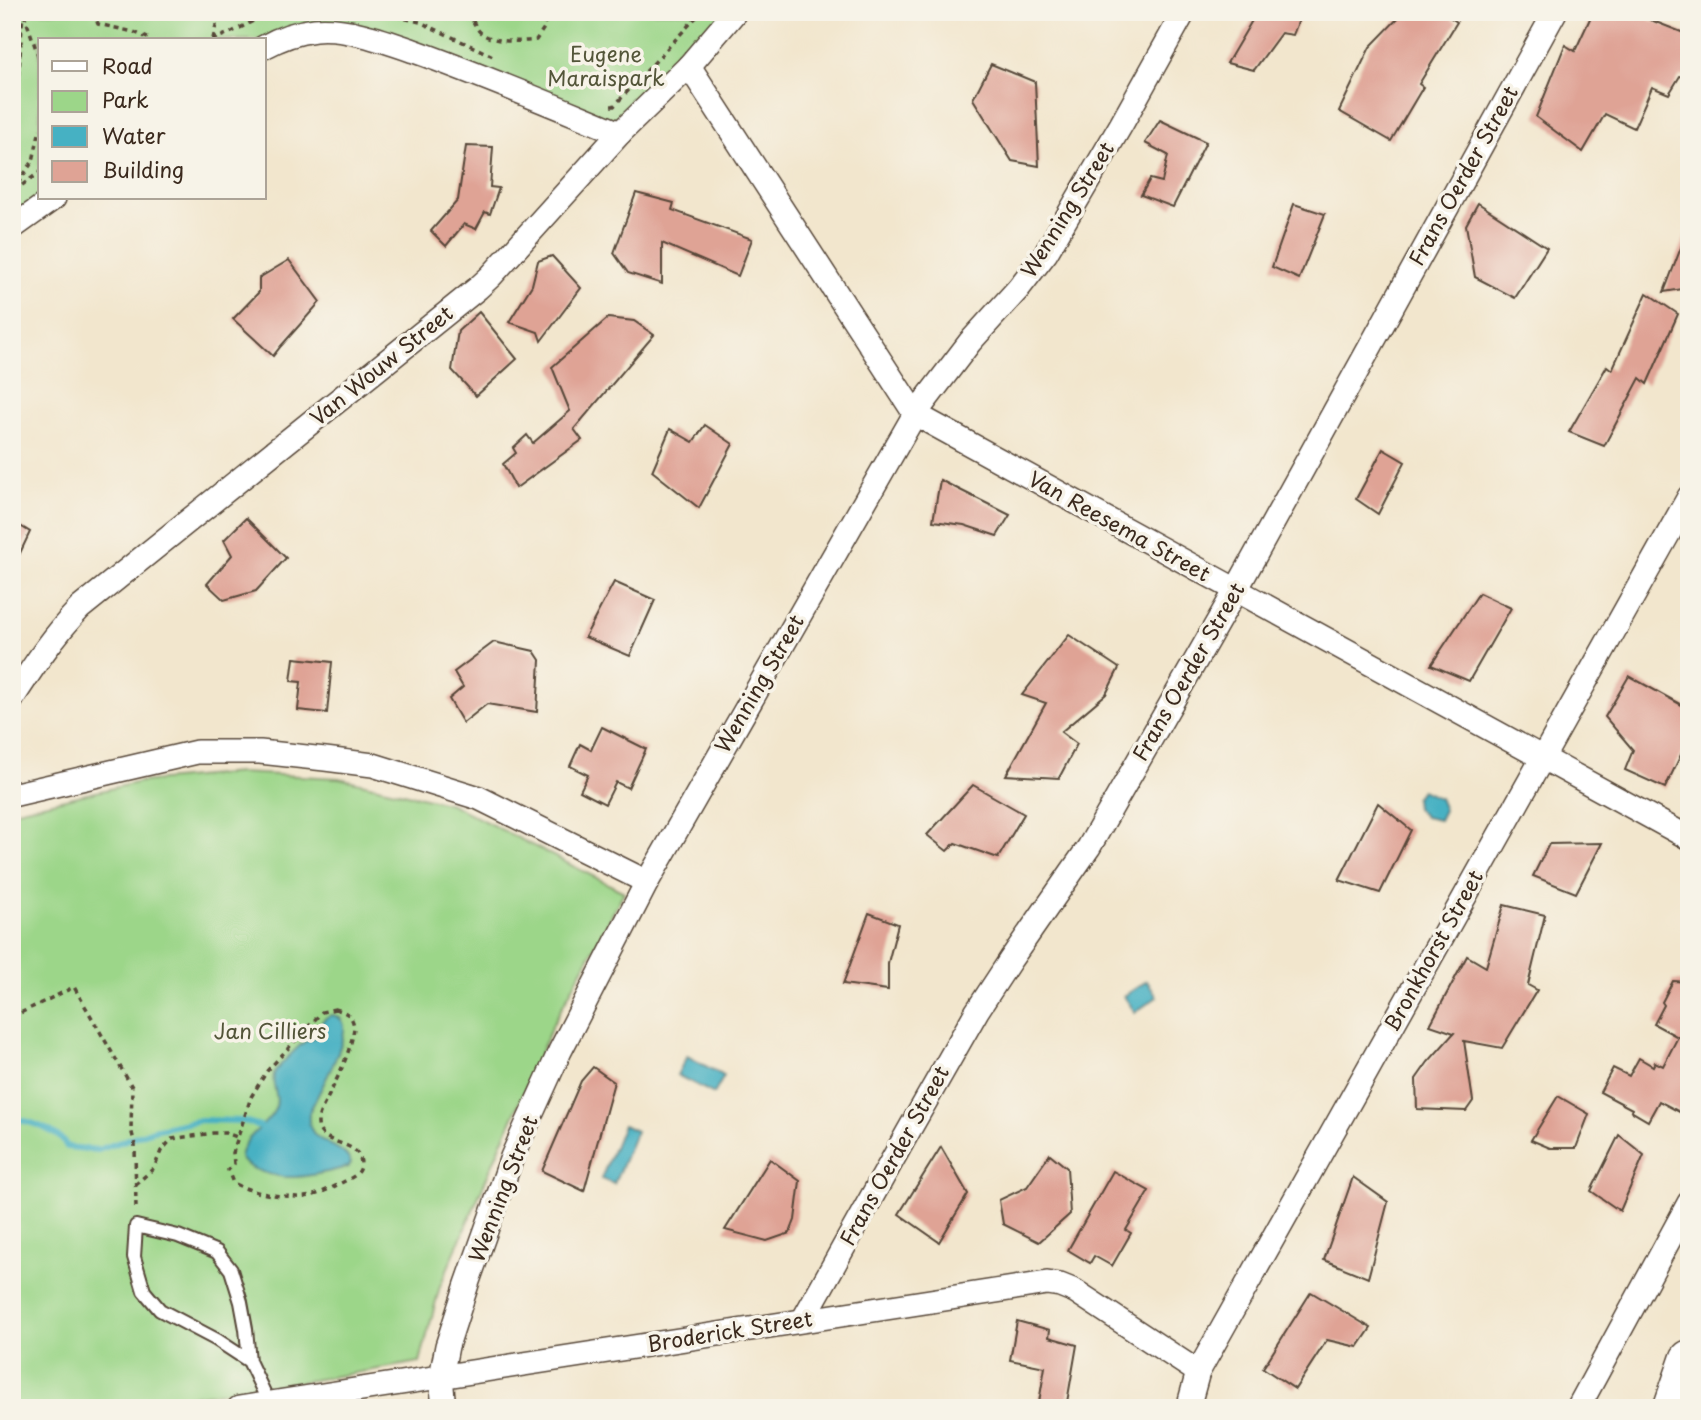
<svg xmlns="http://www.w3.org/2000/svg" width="1701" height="1420" font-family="'Playpen Sans',sans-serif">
  <rect width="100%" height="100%" fill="#f7f3e8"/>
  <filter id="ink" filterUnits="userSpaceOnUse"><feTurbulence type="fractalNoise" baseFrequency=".0143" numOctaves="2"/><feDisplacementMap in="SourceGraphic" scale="14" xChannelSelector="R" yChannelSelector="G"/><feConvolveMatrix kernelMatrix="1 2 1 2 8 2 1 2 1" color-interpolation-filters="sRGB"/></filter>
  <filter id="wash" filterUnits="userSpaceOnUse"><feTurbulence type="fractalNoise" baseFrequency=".00686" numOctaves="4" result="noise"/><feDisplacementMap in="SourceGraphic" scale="28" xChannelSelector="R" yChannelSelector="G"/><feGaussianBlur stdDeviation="1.57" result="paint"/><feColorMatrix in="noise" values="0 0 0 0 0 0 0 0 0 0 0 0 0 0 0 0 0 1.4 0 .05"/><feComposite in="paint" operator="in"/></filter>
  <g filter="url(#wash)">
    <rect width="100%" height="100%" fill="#f2e6cd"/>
    <g fill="#9cd689" stroke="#6c8054" stroke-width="2">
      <path d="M12,12H735L623,133L349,23L264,64V40H40V196L12,216Z"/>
      <path d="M239,773L339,778L451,804L624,892L553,1024L440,1286L420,1362L313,1380L104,1408H12V811L140,782Z"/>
    </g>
    <g fill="#46b1c3" stroke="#406e70" stroke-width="2">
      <path d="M1421,790L1439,798L1444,810L1439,820L1425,817L1416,808L1415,798Z"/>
      <path d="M1147,981L1157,997L1135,1012L1124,996Z"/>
      <path d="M333,1015C339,1017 343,1019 344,1026C346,1045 318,1094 309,1113C305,1147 342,1140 351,1163L348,1167C330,1171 311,1177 292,1177C278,1178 247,1170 240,1158C242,1137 265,1128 274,1111C282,1098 270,1086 274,1074C275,1069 298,1047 303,1043C306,1040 310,1040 313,1038C323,1030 316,1019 333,1015Z"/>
      <path d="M687,1056L724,1076L714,1094L677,1075Z"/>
      <path d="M623,1125L636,1131L614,1184L601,1179Z"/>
    </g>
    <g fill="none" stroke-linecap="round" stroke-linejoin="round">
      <path stroke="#46b1c3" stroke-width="6" d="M12,1119C28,1120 60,1131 67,1147L98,1150L153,1130L201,1120L243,1121L260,1126"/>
    </g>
    <g id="blocks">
      <g fill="#dfa395">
        <path d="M1257,12H1291L1300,17L1293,35L1281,33L1254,70L1227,63Z"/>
        <path d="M1404,12H1442L1457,22L1419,84L1423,87L1391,141L1339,111L1370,47Z"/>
        <path d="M1593,12H1652L1648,19L1689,35V77L1680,76L1669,94L1652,87L1634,128L1605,114L1583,152L1536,117L1565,45L1575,51Z"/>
        <path d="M991,64L1035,82L1039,166L1012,161L973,99Z"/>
        <path d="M1160,120L1206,142L1173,207L1141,195L1150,179L1162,182L1168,155L1145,143Z"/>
        <path d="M466,146L493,147L490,187L499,188L490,214L485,212L476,229L464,224L446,246L431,231L458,200Z"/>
        <path d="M636,193L674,203L672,210L752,239L738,276L662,243V284L628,273L614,253Z"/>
        <path d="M1478,203L1547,248L1515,298L1475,277L1466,225Z"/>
        <path d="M1294,204L1325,214L1299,279L1272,267Z"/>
        <path d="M1687,232H1689V288L1664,292Z"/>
        <path d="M552,256L581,288L541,341L538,332L509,322L532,285L538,261Z"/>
        <path d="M289,260L320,302L281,346L273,356L233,319L259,292V278Z"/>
        <path d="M1647,293L1678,314L1647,384L1640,378L1604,446L1569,432L1607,366L1612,370Z"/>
        <path d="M479,312L517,359L476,396L452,370L458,331Z"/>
        <path d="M608,318L634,321L654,335L574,429L582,440L516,488L503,464L516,453L513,448L527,435L533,443L570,411L552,367Z"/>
        <path d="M705,425L733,444L699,508L652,471L670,429L693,442Z"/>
        <path d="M1383,449L1405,462L1378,514L1356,499Z"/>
        <path d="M940,480L1010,515L997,536L964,525L933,521Z"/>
        <path d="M246,518L286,558L256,591L224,600L207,584L232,555L224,540Z"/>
        <path d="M12,521L30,532L12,570Z"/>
        <path d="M614,582L655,600L630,656L585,637Z"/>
        <path d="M1479,593L1511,608L1469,681L1431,665Z"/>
        <path d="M1069,635L1119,668L1106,694L1061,732L1077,744L1059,778L1006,775L1046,703L1022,695Z"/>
        <path d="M494,642L534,651L540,660L537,712L487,704L463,723L449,699L463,687L454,672Z"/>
        <path d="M294,658L332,662L327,713L298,710L301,682L291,681Z"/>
        <path d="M1629,676L1689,709V738L1665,788L1625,770L1633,750L1605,717Z"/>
        <path d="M602,727L646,749L628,788L616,782L605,804L580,791L588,775L570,766L580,744L591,750Z"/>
        <path d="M973,785L1024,814L998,858L955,843L947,851L927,835Z"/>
        <path d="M1378,803L1411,830L1380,893L1339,880Z"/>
        <path d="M1602,843L1576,893L1533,876L1549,844Z"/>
        <path d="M1504,905L1545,915L1528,985L1537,990L1502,1048L1464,1041L1473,1101L1466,1111L1417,1109L1416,1079L1428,1062L1454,1033L1430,1025L1467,956L1486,967Z"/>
        <path d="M869,913L898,924L888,963V990L843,984Z"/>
        <path d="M1673,981L1689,982V1117L1659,1101L1648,1121L1631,1111L1632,1109L1600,1092L1613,1068L1629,1076L1639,1058L1653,1066L1655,1062L1663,1066L1678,1037L1654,1024L1664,1005L1662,1002Z"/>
        <path d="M593,1067L614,1082L584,1191L542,1171L581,1081Z"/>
        <path d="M1558,1096L1589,1114L1576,1148H1550L1531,1140Z"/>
        <path d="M1619,1135L1644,1155L1620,1211L1591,1191Z"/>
        <path d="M941,1147L968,1194L939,1242L899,1214Z"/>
        <path d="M1050,1154L1067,1168L1070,1214L1039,1242L1003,1224L999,1200L1027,1187Z"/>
        <path d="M770,1159L800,1181L795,1220L790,1233L767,1241L725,1230Z"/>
        <path d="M1113,1171L1149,1191L1126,1230L1131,1233L1112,1266L1094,1256L1090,1263L1068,1250Z"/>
        <path d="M1353,1177L1388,1202L1368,1278L1324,1260Z"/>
        <path d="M1311,1292L1371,1328L1358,1347L1327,1340L1295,1389L1263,1368Z"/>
        <path d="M1017,1321L1050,1330L1049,1337L1077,1345L1066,1408H1038L1045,1367L1010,1360Z"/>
      </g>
    </g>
  </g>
  <g filter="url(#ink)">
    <use href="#blocks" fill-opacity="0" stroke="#564638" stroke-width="2"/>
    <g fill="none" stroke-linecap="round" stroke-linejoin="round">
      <g stroke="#564638" stroke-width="16">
        <path id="service" d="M249,1361L217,1340L160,1310L144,1291L134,1257L136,1226L178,1236L217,1252L231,1270L241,1302L246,1329L249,1361L269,1403"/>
      </g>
      <g stroke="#564638" stroke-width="26">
        <g id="minor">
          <path d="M264,47C280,38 297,32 315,30C346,27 385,41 414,51C484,76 552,105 620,133"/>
          <path d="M689,66L915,414L1689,838"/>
          <path d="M12,228L54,198"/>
          <path d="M12,699C33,667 53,636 80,608L478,288L491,276L620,133L689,66L735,12"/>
          <path d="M12,795L197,752H260L325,759L373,765L479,798L647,882"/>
          <path d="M803,1320L908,1132L977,1011L1011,959L1089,847L1236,590L1555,12"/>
          <path d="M239,1408L1047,1283L1060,1285L1075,1291L1198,1372"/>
          <path d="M444,1408L441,1377L447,1346L467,1284L512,1157L560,1051L647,882L915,414L970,342L1018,289L1046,253L1121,125L1184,12"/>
          <path d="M1188,1408L1198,1372L1689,497"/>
          <path d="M1578,1408L1689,1203"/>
        </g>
      </g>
      <g stroke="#564638" stroke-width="40">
        <path id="primary" d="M1672,1408L1689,1359"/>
      </g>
      <g stroke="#564638" stroke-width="3.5" stroke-dasharray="5 5" stroke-linecap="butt">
        <path d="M93,12L98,24L134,32L152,40"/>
        <path d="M376,12L420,22L495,57"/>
        <path d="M468,12C472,18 475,27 480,32C491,43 521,42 536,40L546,25"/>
        <path d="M537,12L546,25L554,12"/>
        <path d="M24,14L40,61"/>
        <path d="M213,39L219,12"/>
        <path d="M212,40L232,32L269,13L277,12"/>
        <path d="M611,106H614L701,12"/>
        <path d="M12,175L23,12"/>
        <path d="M14,191L40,172"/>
        <path d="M12,192L33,161L40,129"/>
        <path d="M335,1009C346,1012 353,1015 354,1028C351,1050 340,1073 330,1093C326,1102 318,1113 318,1122C317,1148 359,1137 361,1163C362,1173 353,1177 345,1181C333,1187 319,1195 305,1197C298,1198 291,1196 284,1196C265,1195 250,1191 233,1183L228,1170L234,1164L233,1153L235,1146L251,1097L267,1071L322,1012Z"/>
        <path d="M12,1017L74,987L132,1087L131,1129L135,1145L136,1210"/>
        <path d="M135,1185L154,1168L161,1151L172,1139L213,1133H226L237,1137"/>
      </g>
      <use href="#service" stroke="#fff" stroke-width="12"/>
      <use href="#minor" stroke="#fff" stroke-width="23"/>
      <use href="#primary" stroke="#fff" stroke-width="37"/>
    </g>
  </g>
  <g text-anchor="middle" stroke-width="7" stroke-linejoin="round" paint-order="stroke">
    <g font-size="21" fill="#535539" stroke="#f7f3e8">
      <text x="606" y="62">Eugene<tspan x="606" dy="24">Maraispark</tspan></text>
      <text x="270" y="1039">Jan Cilliers</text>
    </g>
    <g font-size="21" fill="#3b2a1e" stroke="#f7f3e8">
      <text transform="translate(1464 176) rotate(-61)" y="7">Frans Oerder Street</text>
      <text transform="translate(1068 210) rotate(-58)" y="7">Wenning Street</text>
      <text transform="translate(382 366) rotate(-39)" y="7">Van Wouw Street</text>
      <text transform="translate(1119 527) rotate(29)" y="7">Van Reesema Street</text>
      <text transform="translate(1189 672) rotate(-60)" y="7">Frans Oerder Street</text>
      <text transform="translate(760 684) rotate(-60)" y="7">Wenning Street</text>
      <text transform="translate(1434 951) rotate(-61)" y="7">Bronkhorst Street</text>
      <text transform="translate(895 1156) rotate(-61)" y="7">Frans Oerder Street</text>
      <text transform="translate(504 1189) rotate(-69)" y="7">Wenning Street</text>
      <text transform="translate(730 1332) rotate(-9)" y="7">Broderick Street</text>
    </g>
  </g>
  <rect width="1701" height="1420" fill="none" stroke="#f7f3e8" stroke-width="42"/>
  <rect x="38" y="38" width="228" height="161" fill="#f7f3e8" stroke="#aca397" stroke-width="2"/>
  <rect x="52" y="61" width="35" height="10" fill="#ffffff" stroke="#aca397" stroke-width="2"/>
  <text x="102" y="74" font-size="21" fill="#3b2a1e">Road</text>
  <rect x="52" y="91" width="35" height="21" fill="#9cd689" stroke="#aca397" stroke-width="2"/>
  <text x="102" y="108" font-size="21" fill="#3b2a1e">Park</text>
  <rect x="52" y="126" width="35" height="21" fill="#46b1c3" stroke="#aca397" stroke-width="2"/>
  <text x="102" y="144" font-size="21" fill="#3b2a1e">Water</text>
  <rect x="52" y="161" width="35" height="21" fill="#dfa395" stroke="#aca397" stroke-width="2"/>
  <text x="102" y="178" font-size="21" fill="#3b2a1e">Building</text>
</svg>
